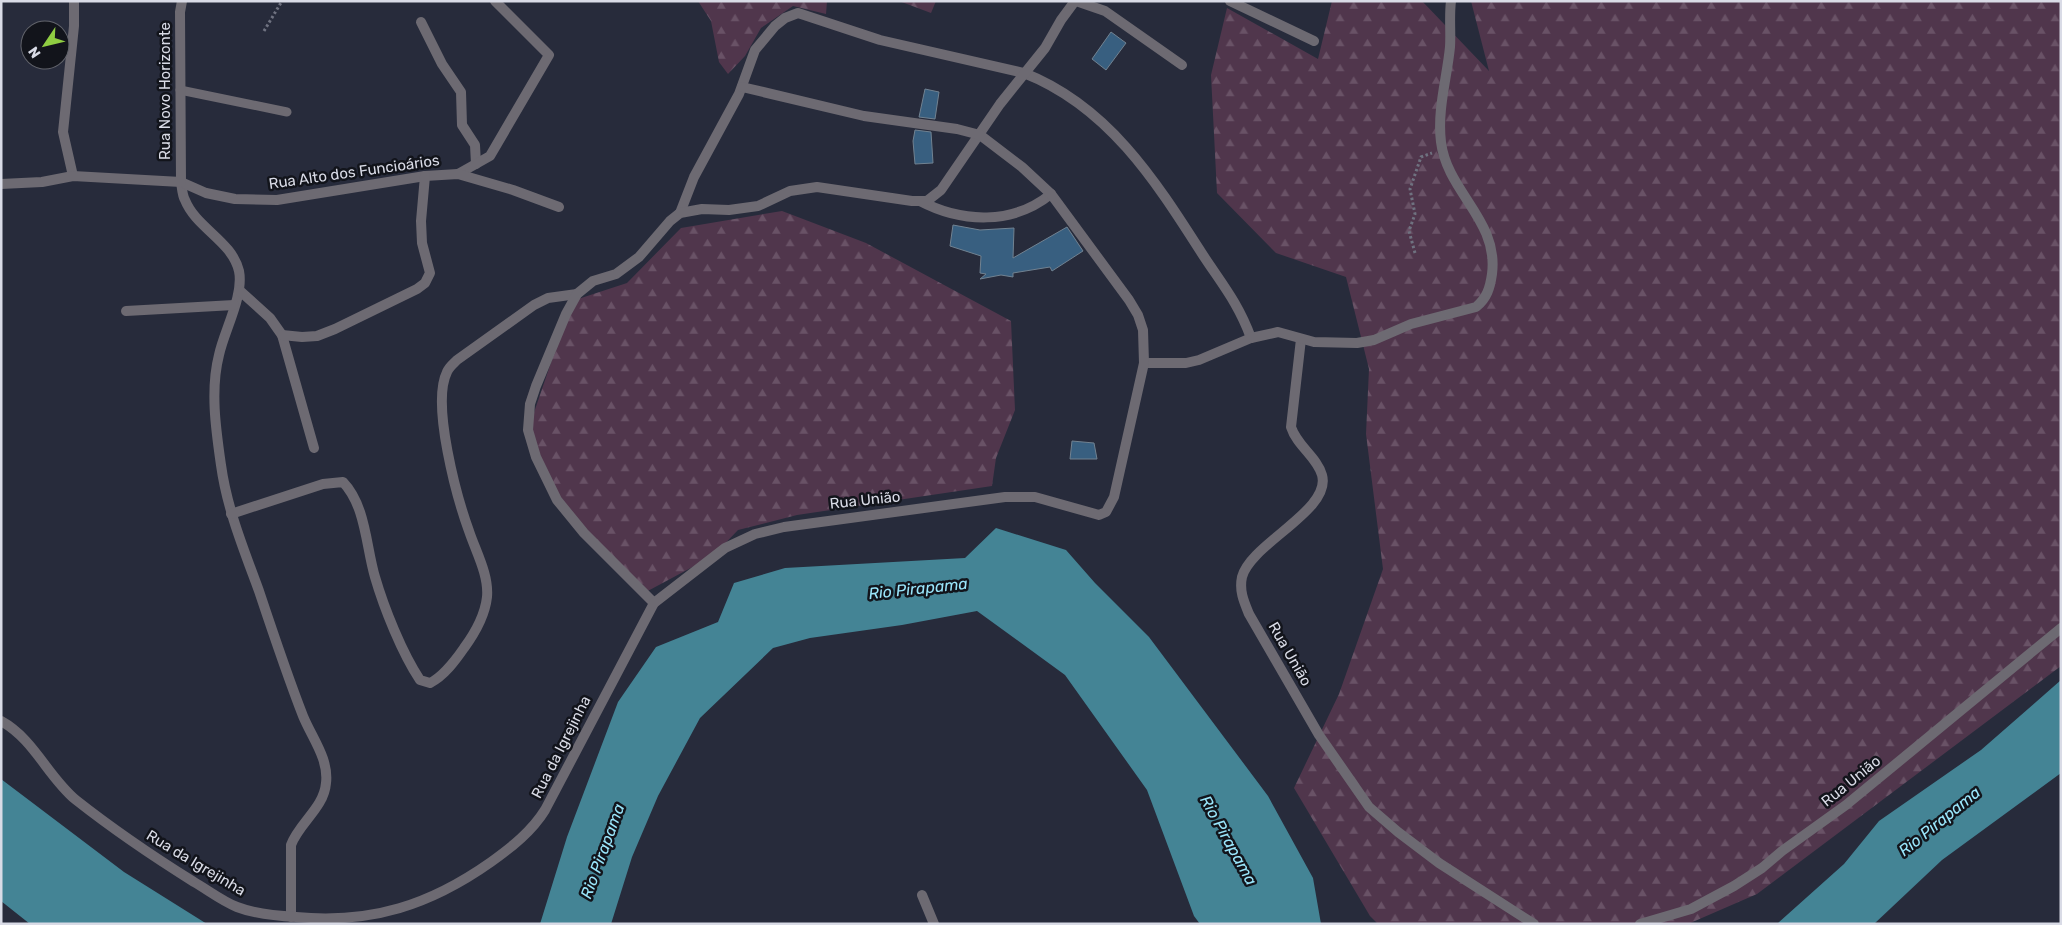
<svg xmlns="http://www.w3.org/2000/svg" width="2062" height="925" font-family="Rubik,sans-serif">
  <defs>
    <pattern id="forest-firs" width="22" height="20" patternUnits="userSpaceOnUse" patternTransform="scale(1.25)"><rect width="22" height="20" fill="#50364c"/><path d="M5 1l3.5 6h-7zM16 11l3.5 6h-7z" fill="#695266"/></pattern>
  </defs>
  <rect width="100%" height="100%" fill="#272b3b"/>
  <g fill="url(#forest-firs)">
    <path d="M698,1H827L826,14L793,6L761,28L745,56L728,74L719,62L711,21Z"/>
    <path d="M899,1H936L931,13Z"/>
    <path d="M1332,1H1422L1489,71L1471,1H2061V666L1757,894L1688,924H1378L1370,916L1294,788L1339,694L1383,569L1366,434L1369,369L1346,277L1276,253L1217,193L1211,75L1227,8L1318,59Z"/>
    <path d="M782,211L866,243L1011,321L1015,410L996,458L992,486L797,515L738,530L713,556L644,593L553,492L528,430L572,301L627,283L681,228Z"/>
  </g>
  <g fill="#448495">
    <path d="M996,528L1066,550L1095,583L1149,637L1268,796L1313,878L1321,924H1200L1194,916L1147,790L1065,675L977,611L902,625L810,638L773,648L700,718L658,796L632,857L611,924H540L567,837L618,702L656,647L718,622L734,583L785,568L965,558Z"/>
    <path d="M2061,680V773L1942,860L1874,924H1777L1844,864L1879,821L1981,750Z"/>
    <path d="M1,779L124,872L207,924H30L1,901Z"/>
  </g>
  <g fill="#385f80" stroke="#718291">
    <path d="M1111,32L1126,43L1106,70L1092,59Z"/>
    <path d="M925,89L939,92L935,119L919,117Z"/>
    <path d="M915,130L931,132L933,163L915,164L913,141Z"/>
    <path d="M953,225L980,230L1014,228L1013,258L1067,227L1083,251L1052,271L1050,267L1013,273V277L1001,275L980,279L986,274L980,273L981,256L950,246Z"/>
    <path d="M1072,441L1094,443L1097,459H1070Z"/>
  </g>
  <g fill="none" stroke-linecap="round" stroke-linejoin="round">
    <g stroke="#6f7280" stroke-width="3" stroke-dasharray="2.5 2.5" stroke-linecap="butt">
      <path d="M264,31L282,1"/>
      <path d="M1415,253L1409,231L1415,214L1410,189L1421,157L1432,153"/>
    </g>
    <path stroke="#6d6a72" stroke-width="9" d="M180,90L287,112"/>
    <g stroke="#6d6a72" stroke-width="10">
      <path d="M1076,1L1105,11L1182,65"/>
      <path d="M1230,1L1314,41"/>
      <path d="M421,22L442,64L461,92L462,125L475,145L476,164"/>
      <path d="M458,174L490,156L549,55L495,1"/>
      <path d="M73,176L63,132L74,26V1"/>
      <path d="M181,182C182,187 182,195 185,200C196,228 232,241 239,271C244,296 224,331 219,355C210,390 216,430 221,465C227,509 244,550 259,591C273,633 287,675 303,716C312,738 329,759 326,783C324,808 299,823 291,845V917"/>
      <path d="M181,182L206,193L235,199L277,200L425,176L458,174L513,190L559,207"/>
      <path d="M920,201C962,223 1013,225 1051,194"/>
      <path d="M680,213L694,177L739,94L755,50L775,26L785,18L798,13L880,40L1024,73C1108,106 1155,180 1201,252C1221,283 1238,302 1251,338"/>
      <path d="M239,290L270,318L282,335L314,448"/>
      <path d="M126,311L234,305"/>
      <path d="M282,335L302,337L317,336L335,329L417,289L425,283L430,273L422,243L421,221L425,176"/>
      <path d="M1301,339L1291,427C1297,446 1317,457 1322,475C1332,510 1250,544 1242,577C1239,591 1244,602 1249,614L1319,735L1369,807L1398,832L1439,863L1534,924"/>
      <path d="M1144,363H1186L1199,360L1251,338L1278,332L1314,342L1357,343L1374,340L1411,324L1476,307C1487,298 1490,288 1492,274C1499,220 1447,192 1441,142C1437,110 1447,78 1450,47C1451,32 1449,17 1451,1"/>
      <path d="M231,514L323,484L343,482C366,506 366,547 375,577C384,608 402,653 420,680L430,683C444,676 455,661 464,648C475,633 485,615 487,597C489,575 476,552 469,531C457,498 431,404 447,372C449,367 453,364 457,360L534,305L548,298L577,294"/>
      <path d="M654,603L584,533L557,500L536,457L528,430L530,404L536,386L566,314L577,294L593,281L616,274L639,257L670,221L680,213L702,209L729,210L758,206L790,191L817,187L912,201H927L941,190L1000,104L1045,48L1061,20L1075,1"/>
      <path d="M1,721C34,739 48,777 76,800C114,830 154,857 194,882C208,890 222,901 237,907C255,914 277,916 296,917C372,924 430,905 491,862C512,847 532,831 545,810L654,603L725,548L755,534L784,527L1005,497H1035L1099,515L1106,512L1114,497L1144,363L1143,330L1138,315L1129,300L1051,194L1022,167L980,135L957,129L864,116L742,87"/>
      <path d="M922,895L934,924"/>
      <path d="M1640,924L1691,909L1734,886L1762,868L1782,851L1846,805L2061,628"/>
    </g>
    <path stroke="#6d6a72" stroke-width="10" d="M1,184L42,182L73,176L181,182L180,12L182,1"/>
  </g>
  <g text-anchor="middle" stroke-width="5" stroke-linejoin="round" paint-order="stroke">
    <g font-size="15" fill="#d9dbe6" stroke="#12141b">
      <text transform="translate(165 91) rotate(-90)" y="5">Rua Novo Horizonte</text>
      <text transform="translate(354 172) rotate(-8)" y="5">Rua Alto dos Funcioários</text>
      <text transform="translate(865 500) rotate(-6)" y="5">Rua União</text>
      <text transform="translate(1290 654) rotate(60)" y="5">Rua União</text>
      <text transform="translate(561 747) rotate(-63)" y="5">Rua da Igrejinha</text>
      <text transform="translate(1851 781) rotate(-39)" y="5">Rua União</text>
      <text transform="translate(196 863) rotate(31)" y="5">Rua da Igrejinha</text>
    </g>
    <g font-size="16" font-style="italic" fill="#9ae6fb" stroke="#12141b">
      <text transform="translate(918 588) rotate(-6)" y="6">Rio Pirapama</text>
      <text transform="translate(1939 821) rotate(-39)" y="6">Rio Pirapama</text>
      <text transform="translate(1229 840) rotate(61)" y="6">Rio Pirapama</text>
      <text transform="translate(602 851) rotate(-70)" y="6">Rio Pirapama</text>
    </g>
  </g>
  <rect width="2062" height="925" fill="none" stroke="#d9dbe6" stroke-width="5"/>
  <g transform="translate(45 45) rotate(235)"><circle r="24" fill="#12141b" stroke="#62646c"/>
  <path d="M0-4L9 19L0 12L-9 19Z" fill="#8fcd42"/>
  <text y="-8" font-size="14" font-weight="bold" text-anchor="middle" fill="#d9dbe6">N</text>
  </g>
</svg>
